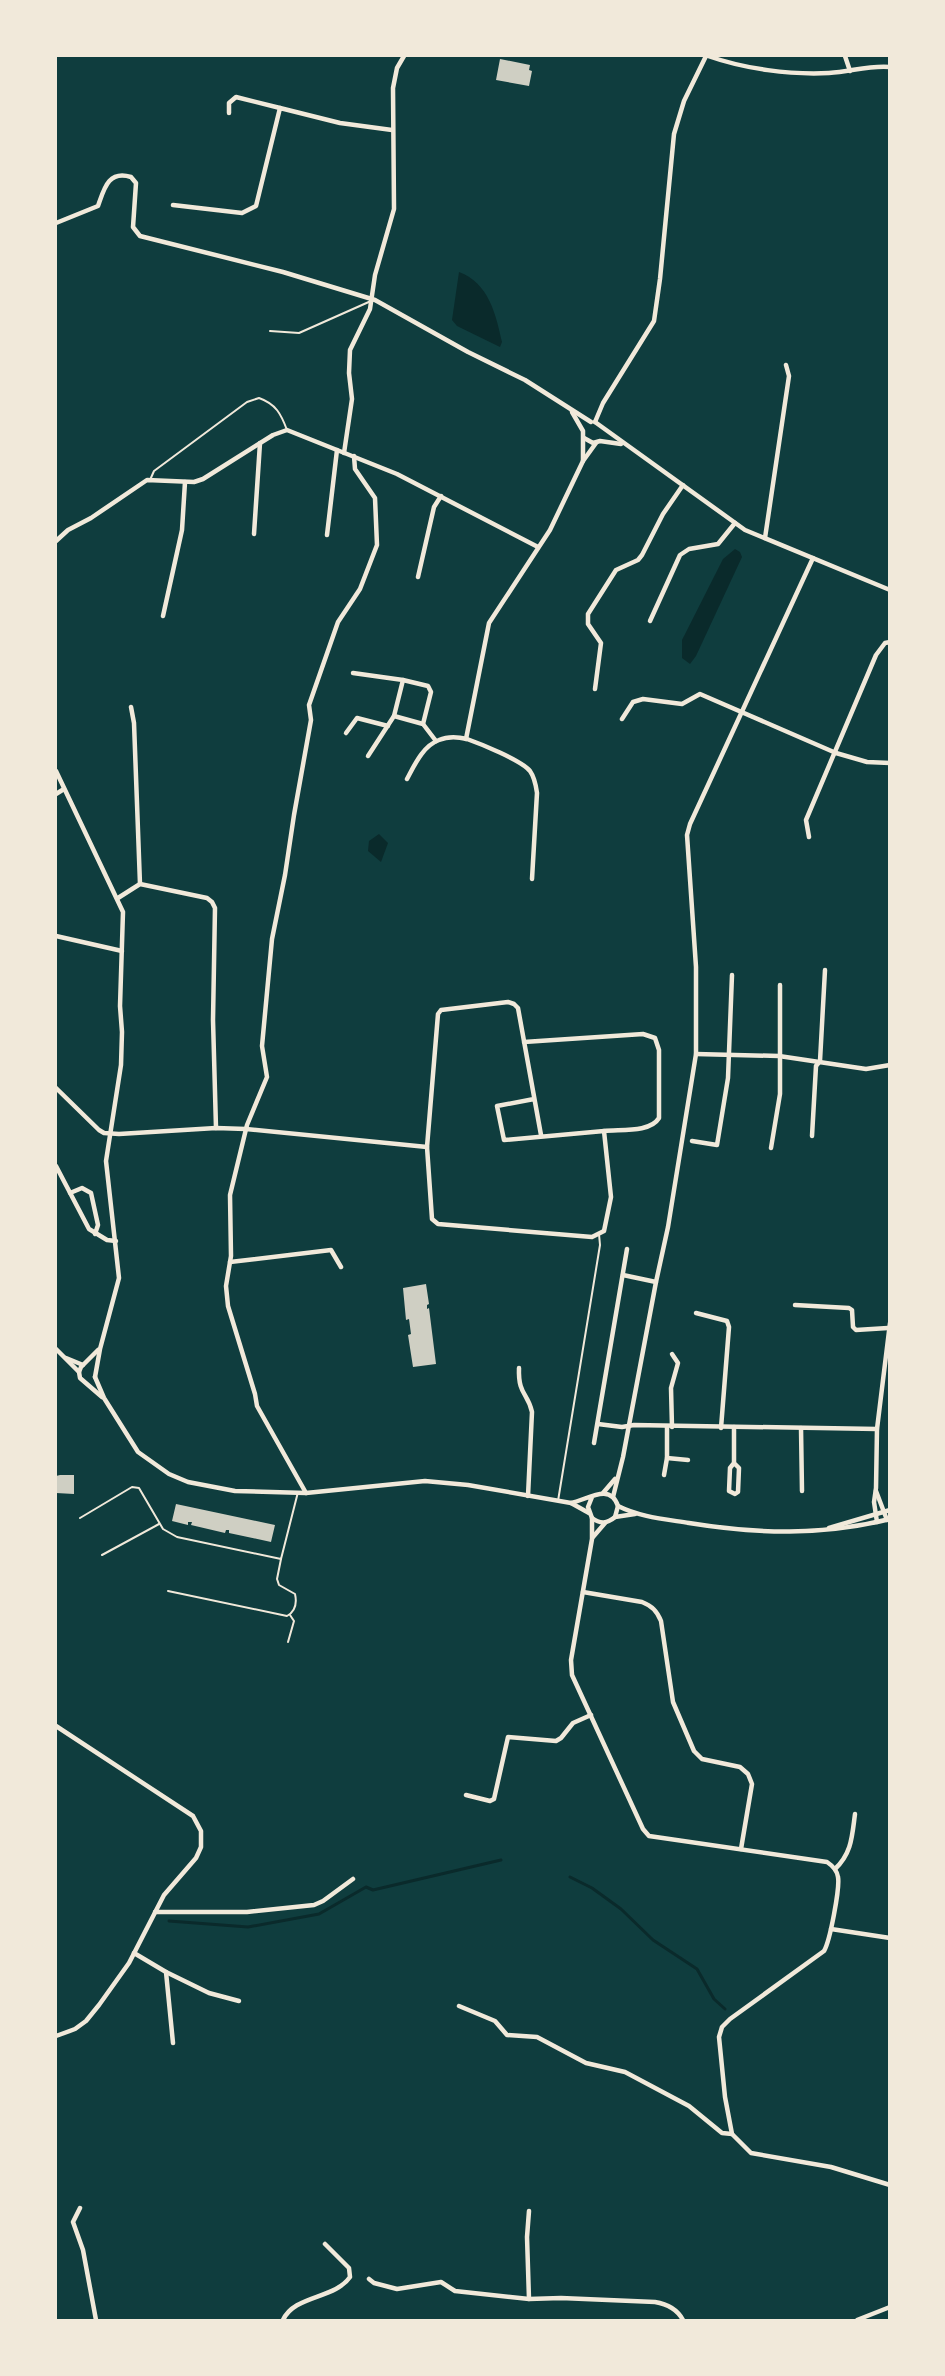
<svg xmlns="http://www.w3.org/2000/svg" width="945" height="2376" font-family="Raleway,sans-serif">
  <rect width="100%" height="100%" fill="#0f3d3e"/>
  <g fill="#0a2a2b">
    <path d="M459,272C489,283 496,315 502,342L500,347L457,326L452,320Z"/>
    <path d="M735,549L740,552L742,557L696,656L690,664L682,658V640L723,559Z"/>
    <path d="M379,834L388,843L381,862L368,851L369,841Z"/>
  </g>
  <g fill="none" stroke-linecap="round" stroke-linejoin="round">
    <g stroke="#0a2a2b" stroke-width="3">
      <path d="M570,1877L592,1888L621,1909L653,1940L697,1969L714,1999L725,2009"/>
      <path d="M169,1921L248,1927L319,1914L366,1887L373,1890L501,1860"/>
    </g>
  </g>
  <g fill="#cfcfc3">
    <path d="M500,59L530,65L529,70L532,71L529,86L496,80Z"/>
    <path d="M426,1284L429,1304L427,1305V1309L429,1308L436,1364L413,1367L408,1335L411,1334L409,1319L406,1320L403,1288Z"/>
    <path d="M60,1475H74V1494L56,1493V1476Z"/>
    <path d="M176,1504L275,1525L271,1542L229,1533V1530H226L225,1533L191,1525L192,1522H188V1525L172,1521Z"/>
  </g>
  <g fill="none" stroke-linecap="round" stroke-linejoin="round">
    <g stroke="#f1e9da" stroke-width="2">
      <path d="M270,331L299,333L371,301"/>
      <path d="M150,480L154,471L247,402L259,398C276,404 281,414 287,430"/>
      <path d="M558,1501L600,1245L599,1234"/>
      <path d="M80,1518L132,1487L139,1488L163,1529L177,1537L281,1559L298,1492"/>
      <path d="M102,1555L159,1524"/>
      <path d="M168,1591L287,1616C296,1611 297,1603 295,1594L279,1585L277,1579L281,1559"/>
      <path d="M288,1642L294,1621L290,1615"/>
    </g>
    <g stroke="#f1e9da" stroke-width="4.5">
      <path d="M708,56C745,69 790,75 829,73C850,72 869,65 890,67"/>
      <path d="M845,56L850,71"/>
      <path d="M229,113V103L236,97L280,108"/>
      <path d="M173,205L242,213L256,206L280,108L340,123L392,130"/>
      <path d="M56,223L98,206C104,189 108,170 131,177L136,183L133,227L140,236L283,272L375,300L468,352L525,380L591,422"/>
      <path d="M572,412L583,431V461"/>
      <path d="M595,422L603,403L654,321L660,279L674,134L684,101L706,56"/>
      <path d="M595,422L745,530L890,590"/>
      <path d="M584,438L593,443L600,441L621,444"/>
      <path d="M344,453L352,399L349,373L350,350L370,309L375,275L394,209L393,88L397,68L404,56"/>
      <path d="M254,534L260,443"/>
      <path d="M327,535L337,450"/>
      <path d="M765,538L789,376L786,365"/>
      <path d="M56,541L68,530L91,518L147,480L194,482L203,479L273,435L287,430L397,474L538,547"/>
      <path d="M418,577L434,507L441,496"/>
      <path d="M163,616L182,530L185,482"/>
      <path d="M650,621L680,555L689,549L718,544L735,523"/>
      <path d="M353,673L403,680L394,716"/>
      <path d="M403,680L428,686L431,692L423,724"/>
      <path d="M595,689L601,643L588,624V614L616,570L638,560L642,555L663,514L683,485"/>
      <path d="M131,707L134,723L140,884"/>
      <path d="M622,719L633,702L643,699L682,704L700,694L836,753L867,762L890,763"/>
      <path d="M346,733L357,718L388,726"/>
      <path d="M466,739L489,623L550,530L583,461L596,443"/>
      <path d="M368,756L394,716L423,724L436,741"/>
      <path d="M56,771L123,912L120,1006L122,1032L121,1065L106,1161L119,1278L100,1349L95,1377"/>
      <path d="M407,779C415,764 423,746 439,740C448,736 459,737 467,739C481,744 521,760 530,771C535,778 536,786 537,793L532,879"/>
      <path d="M56,794L64,789"/>
      <path d="M809,837L806,820L876,655L885,643L890,642"/>
      <path d="M118,898L140,884L207,898L212,902L215,908L213,1020L216,1128"/>
      <path d="M56,936L122,951"/>
      <path d="M524,1042L643,1034L655,1038L659,1050V1118C650,1133 620,1129 604,1131"/>
      <path d="M696,1054L779,1056L866,1069L890,1065"/>
      <path d="M56,1088L99,1130L104,1133L119,1134L216,1128L246,1129L427,1147"/>
      <path d="M534,1099L497,1106L504,1140L604,1131L611,1197L604,1231L592,1237L438,1224L432,1219L427,1147L438,1014L441,1010L508,1002L514,1004L518,1008C526,1050 533,1093 541,1135"/>
      <path d="M812,1136L816,1066L820,1061L825,970"/>
      <path d="M692,1141L717,1145L728,1078L732,975"/>
      <path d="M771,1148L780,1094V985"/>
      <path d="M56,1166L89,1229L107,1240L116,1241"/>
      <path d="M70,1193L82,1188L91,1193L98,1225L95,1234"/>
      <path d="M230,1262L331,1250L341,1267"/>
      <path d="M623,1275L656,1282"/>
      <path d="M795,1305L849,1308L852,1310L853,1327L856,1330L888,1328"/>
      <path d="M696,1313L727,1321L729,1327L721,1428"/>
      <path d="M56,1349L79,1372L80,1378L102,1397"/>
      <path d="M66,1358L83,1365"/>
      <path d="M519,1368C518,1395 528,1393 532,1412L528,1496"/>
      <path d="M79,1372L81,1367L98,1350"/>
      <path d="M95,1377L104,1398L138,1452L169,1474L188,1482L235,1491L306,1493L425,1481L468,1485L571,1503L589,1513"/>
      <path d="M598,1424L622,1427L634,1425L877,1429"/>
      <path d="M672,1427L671,1388L678,1363L672,1354"/>
      <path d="M734,1427V1463L730,1468L729,1491L735,1494L738,1492L739,1468L734,1463"/>
      <path d="M801,1428L802,1491"/>
      <path d="M594,1443L627,1249"/>
      <path d="M667,1458L688,1460"/>
      <path d="M664,1475L667,1458V1427"/>
      <path d="M876,1491L887,1520"/>
      <path d="M306,1493L257,1406L255,1394L228,1306L226,1286L231,1256L230,1195L247,1125L267,1077L262,1046L272,939L285,875L294,815L311,720L309,705L338,622L360,589L377,545L375,498L355,469L354,456"/>
      <path d="M603,1493L615,1479"/>
      <path d="M613,1497L623,1457L656,1282L668,1227L696,1054V967L687,835L690,824L813,558"/>
      <path d="M571,1503C587,1500 610,1482 618,1506L615,1517C607,1524 600,1524 592,1518L588,1507L592,1497"/>
      <path d="M618,1506C640,1517 664,1519 689,1523C757,1534 822,1536 890,1519"/>
      <path d="M615,1517L635,1514"/>
      <path d="M592,1518V1539L571,1660L572,1675L643,1829L649,1836L827,1862C833,1866 837,1870 838,1877C840,1888 830,1941 824,1951L730,2019L722,2027L719,2037L725,2097L732,2134"/>
      <path d="M877,1522L874,1502L876,1488L877,1429L890,1323"/>
      <path d="M829,1528L890,1510"/>
      <path d="M593,1537L605,1523"/>
      <path d="M583,1592L642,1602C652,1606 657,1611 661,1621L673,1702L694,1751L702,1759L740,1767L748,1774L752,1784L741,1849"/>
      <path d="M56,1726L193,1816L201,1831V1847L196,1858L164,1895L129,1963L99,2005L86,2021L75,2029L56,2036"/>
      <path d="M466,1795L490,1801L494,1799L508,1737L556,1741L561,1738L573,1723L591,1715"/>
      <path d="M835,1869C852,1853 852,1836 855,1814"/>
      <path d="M155,1912H247L314,1905L323,1901L353,1879"/>
      <path d="M831,1929L890,1938"/>
      <path d="M134,1953L166,1972L173,2043"/>
      <path d="M166,1972L209,1993L239,2001"/>
      <path d="M459,2006L495,2021L507,2035L537,2037L586,2063L625,2072L689,2106L722,2133L732,2134L751,2153L831,2167L890,2185"/>
      <path d="M80,2208L73,2222L83,2250L96,2320"/>
      <path d="M369,2279L374,2283L397,2289L441,2282L455,2291L529,2299L561,2298L655,2302C668,2304 677,2309 683,2320"/>
      <path d="M529,2299L527,2237L529,2211"/>
      <path d="M283,2320C294,2295 335,2299 350,2277L349,2268L325,2244"/>
      <path d="M857,2320L890,2307"/>
    </g>
  </g>
  <rect width="945" height="2376" fill="none" stroke="#f1e9da" stroke-width="114"/>
</svg>
